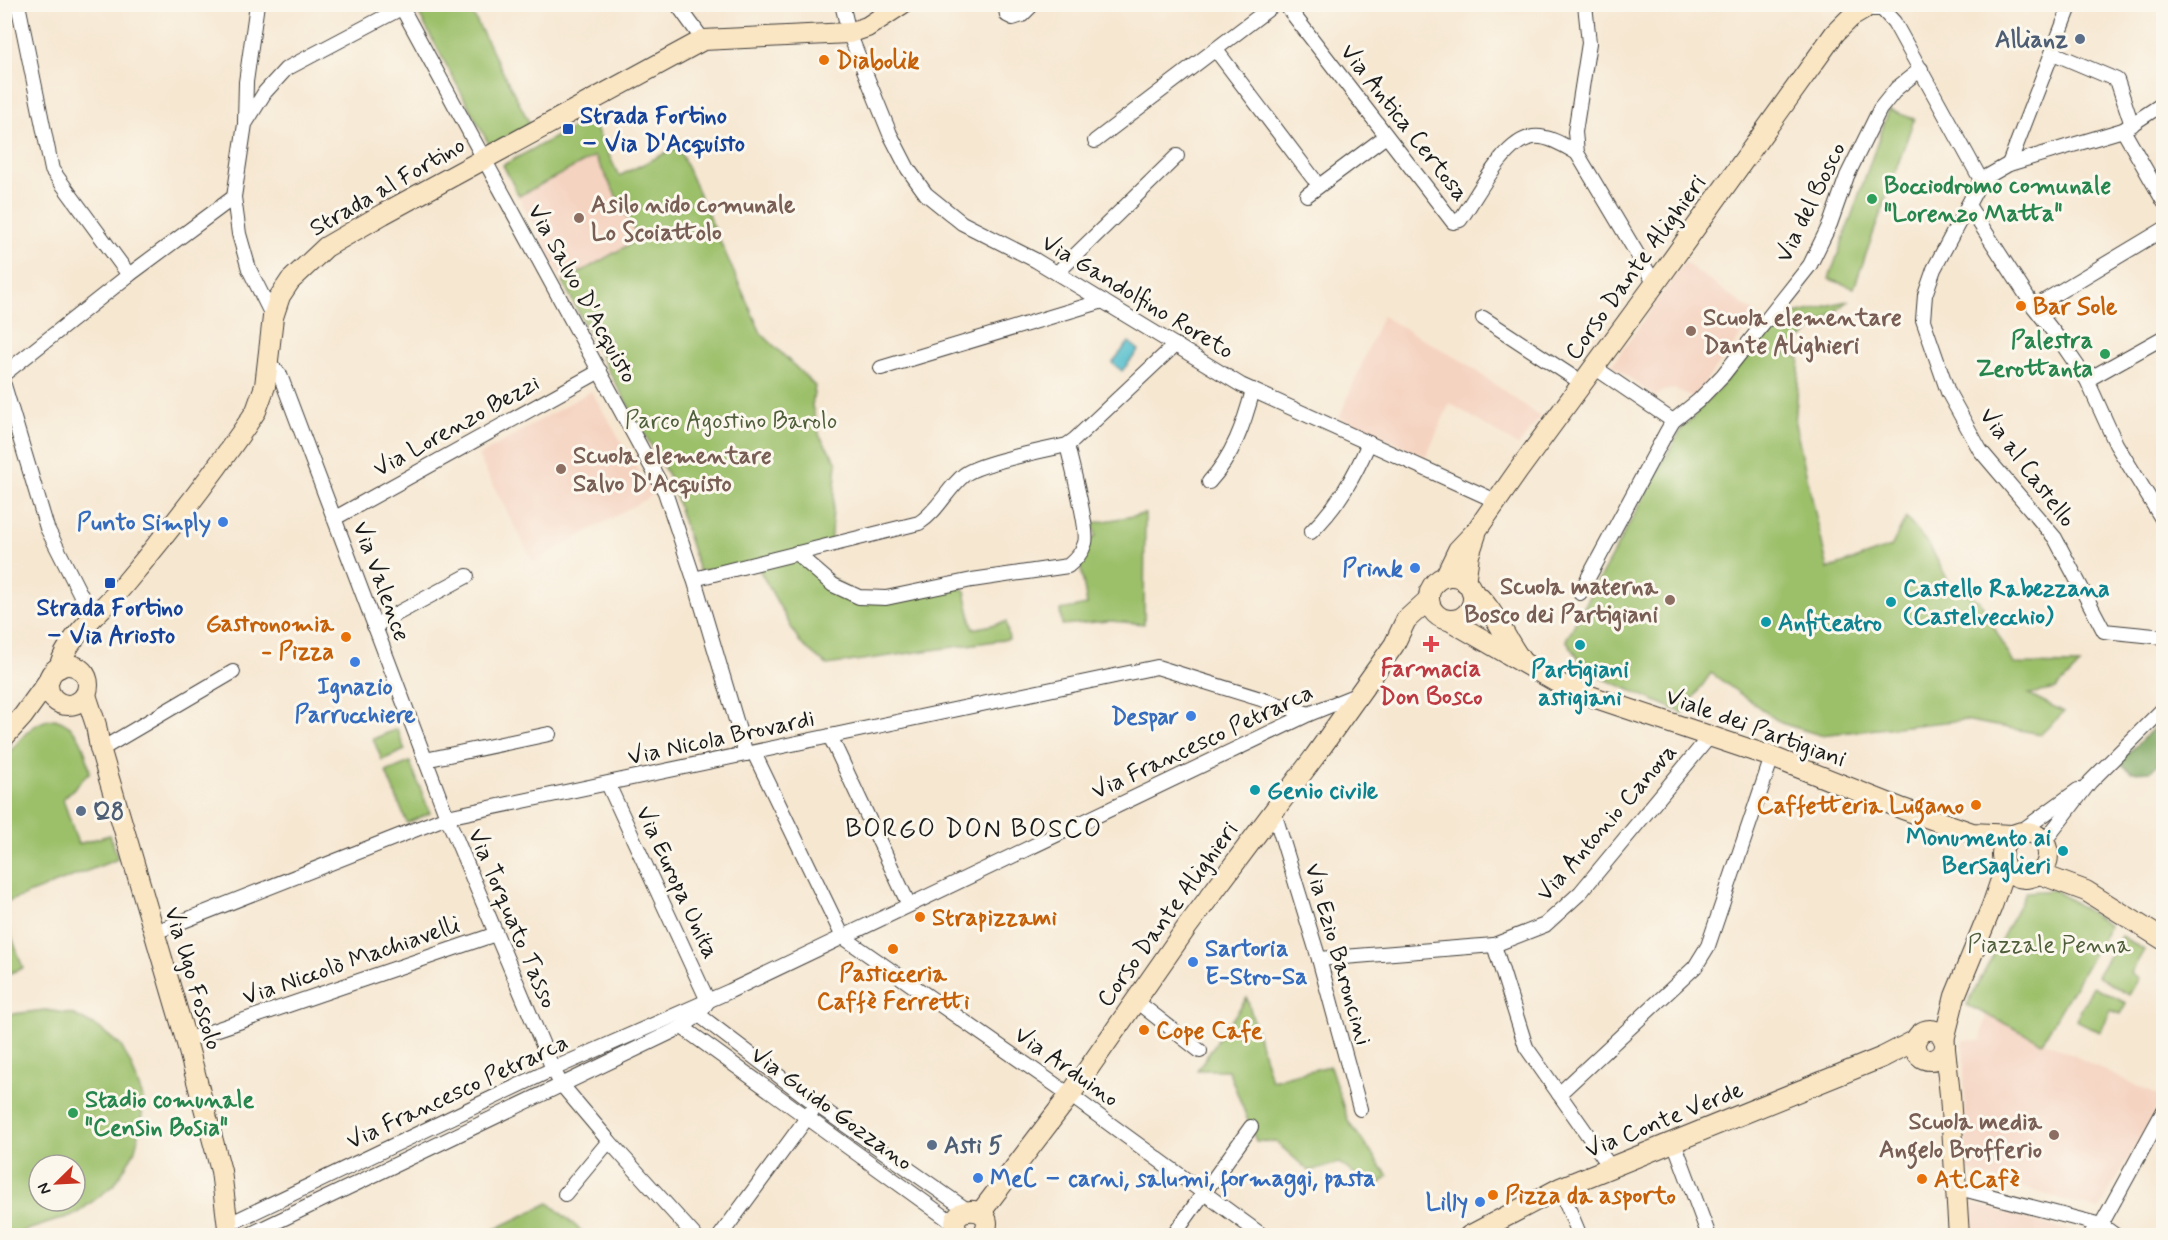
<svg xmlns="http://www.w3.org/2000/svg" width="2168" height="1240" font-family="Mynerve,sans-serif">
  <rect width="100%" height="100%" fill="#fbf7ec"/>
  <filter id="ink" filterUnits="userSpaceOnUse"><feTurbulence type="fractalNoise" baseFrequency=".0167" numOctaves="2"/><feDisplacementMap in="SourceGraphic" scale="12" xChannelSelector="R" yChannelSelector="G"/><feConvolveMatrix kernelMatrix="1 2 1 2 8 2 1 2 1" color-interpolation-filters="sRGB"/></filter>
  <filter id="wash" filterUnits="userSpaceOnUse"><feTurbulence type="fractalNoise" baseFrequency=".008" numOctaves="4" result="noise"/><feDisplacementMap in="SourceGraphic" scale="24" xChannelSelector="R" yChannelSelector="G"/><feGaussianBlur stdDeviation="1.35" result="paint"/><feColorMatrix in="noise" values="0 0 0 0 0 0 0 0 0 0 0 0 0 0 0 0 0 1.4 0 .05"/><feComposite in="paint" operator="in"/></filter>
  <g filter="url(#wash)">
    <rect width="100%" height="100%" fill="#f6e7d1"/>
    <g fill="#f5d3c1">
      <path d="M595,156L639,240L563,282L519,197Z"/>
      <path d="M1684,262L1757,315L1693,397L1674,389L1663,391L1655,397L1612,365Z"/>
      <path d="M1382,316L1464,362L1540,417L1518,446L1450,403L1426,456L1339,418Z"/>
      <path d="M591,391L653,495L533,562L478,456Z"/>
      <path d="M1986,1013L2162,1098L2099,1210L1967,1171L1963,1040L1981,1041Z"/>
      <path d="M1968,1202L2080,1234L2077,1236L1971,1235Z"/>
    </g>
    <g fill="#9cc06a" stroke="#5c6e43" stroke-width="1.5" fill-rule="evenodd">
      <path d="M423,4L468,5L530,124L490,146L420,16V6Z"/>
      <path d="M1889,110L1914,119L1854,288L1829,279Z"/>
      <path d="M591,118L619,176L678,147L761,333L815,386L812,406L820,437L837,462L830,546L797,553L859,597L953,583L965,591L973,629L1006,622L1009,639L827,665L800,643L756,564L699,571L669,477L608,370L563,282L639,239L595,156L519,196L503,165Z"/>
      <path d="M1850,300L1784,353L1800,358L1795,424L1828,569L1891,547L1906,518L1929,545L1949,582L1980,601L2014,664L2080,665L2056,689L2029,694L2064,712L2041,734L1964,720L1820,735L1781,723L1711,673L1683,713L1588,672L1566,640L1680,431L1757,347L1776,319Z"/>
      <path d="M1145,514L1144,624L1110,621L1062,625L1060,610L1087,605L1079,557L1086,541L1096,537L1093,523Z"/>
      <path d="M55,719C79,726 86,749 90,772L63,799L78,844L110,835L118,859L5,903V758C19,741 32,720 55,719Z"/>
      <path d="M397,729L405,750L382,760L373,739Z"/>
      <path d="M410,762L430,813L407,823L386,772Z"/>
      <path d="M2055,890L2110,926L2042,1042L1967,1005L2026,892Z"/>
      <path d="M4,915L23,968L5,975H4Z"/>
      <path d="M2121,936L2144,950L2131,973L2139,978L2129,995L2097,976Z"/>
      <path d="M2093,986L2126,1003L2120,1014L2111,1010L2100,1032L2076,1020Z"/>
      <path d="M1247,998L1271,1080L1330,1066L1348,1121L1388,1176L1375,1189L1339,1163L1309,1171L1276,1142L1256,1141L1228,1070H1197Z"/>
      <path d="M45,1010L72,1014L99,1028L121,1046L131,1065L143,1098L141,1127L134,1153L114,1185L76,1214L12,1235H5V1015ZM39,1165H75V1201H39Z"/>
      <path d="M549,1203L586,1235H483Z"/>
    </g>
    <path fill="#7da65e" stroke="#4c613d" stroke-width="1.5" d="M2163,719V758L2151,771L2131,772L2119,762Z"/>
    <path fill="#51bdcc" stroke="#366c74" stroke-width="1.5" d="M1129,342L1139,350L1122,371L1112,363Z"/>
  </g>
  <g filter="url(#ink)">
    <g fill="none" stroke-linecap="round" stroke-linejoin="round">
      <g stroke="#3d3a37" stroke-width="16">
        <g id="street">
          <path d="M18,4L52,170L129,275"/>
          <path d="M677,4L703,40"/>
          <path d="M842,4L849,33L890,134L908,169L926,194L962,223L1035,260L1241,385L1496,501"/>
          <path d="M1005,4L1007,15L1013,18L1022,15L1033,4"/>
          <path d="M1285,4L1453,222L1460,220C1477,197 1503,141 1533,137C1548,135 1565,146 1577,153"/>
          <path d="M1585,4L1589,43L1575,132L1577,153L1655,284"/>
          <path d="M402,8L665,492L694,579L746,754"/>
          <path d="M1870,9H1882L1894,22L1981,180"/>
          <path d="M1216,50L1313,178"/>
          <path d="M2053,53L2117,80L2132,125"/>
          <path d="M245,122L246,82L257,4"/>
          <path d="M2123,130L2164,202"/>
          <path d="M1095,141L1275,4"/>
          <path d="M2009,164L2071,4"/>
          <path d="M1981,180L1968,205L2034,307L2059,339L2087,380L2116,444L2164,522"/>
          <path d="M1981,180L2009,164L2123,130L2164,103"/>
          <path d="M1307,195L1386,136"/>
          <path d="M1968,205L1934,269L1925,295L1923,320L1948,392L1980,450L2055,538L2104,631L2164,637"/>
          <path d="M1057,273L1177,156"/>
          <path d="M2034,307L2164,229"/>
          <path d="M273,317L249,269L239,234L234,197L245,124L265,92L286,69L409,4"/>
          <path d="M1483,318L1582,383"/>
          <path d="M269,363L280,375L447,817L553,1069L561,1084L609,1141L695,1236"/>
          <path d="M1594,367L1673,421"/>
          <path d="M881,368L1103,301"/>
          <path d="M4,374L129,275L234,197"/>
          <path d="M2087,380L2164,337"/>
          <path d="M4,385L47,528L93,619"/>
          <path d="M1209,482C1233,456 1244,424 1253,390"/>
          <path d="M335,518L600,371"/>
          <path d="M1311,532C1338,506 1354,477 1369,443"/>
          <path d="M796,553L833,585L859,597L886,598L972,580L1068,566C1076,559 1082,553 1085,543C1089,530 1071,462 1067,445"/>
          <path d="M694,579L919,523C938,511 947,489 964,475C978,463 1045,450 1067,445L1074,440L1175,345"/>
          <path d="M1580,593L1666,433L1673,421L1698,401L1723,375L1810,265L1830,224L1847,176L1880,109L1897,88L1921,69"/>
          <path d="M374,626L467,576"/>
          <path d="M830,736L909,905"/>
          <path d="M100,750L233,672"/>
          <path d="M754,753L843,937L1070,1095L1263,1236"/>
          <path d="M425,760L549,734"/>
          <path d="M608,784L708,1001"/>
          <path d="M1274,812L1319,959L1360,1109"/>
          <path d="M2020,832L2078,790"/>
          <path d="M2044,842L2090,782L2164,708"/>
          <path d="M153,933L447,817L1157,667L1309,714"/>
          <path d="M1494,945L1526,1047L1611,1168"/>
          <path d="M1319,959L1494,945L1545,925L1580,893L1710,736"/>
          <path d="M1136,1001L1200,1051"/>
          <path d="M699,1015L817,1105L967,1210"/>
          <path d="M682,1027L956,1225"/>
          <path d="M186,1040L496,934"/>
          <path d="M1559,1094L1695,967L1708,946L1772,757"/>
          <path d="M1674,1142L1709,1236"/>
          <path d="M1955,1187L2101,1225L2116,1236"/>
          <path d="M1560,1188L1580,1236"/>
          <path d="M565,1194L609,1141"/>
          <path d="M227,1225L553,1069L730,991L1309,714L1359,694"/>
          <path d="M247,1236L682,1027L699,1015L708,1001"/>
          <path d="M720,1236L812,1111"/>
          <path d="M1173,1236L1251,1127"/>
          <path d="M2089,1236L2101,1225L2164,1110"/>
        </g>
      </g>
      <g stroke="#3d3a37" stroke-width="22">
        <g id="secondary">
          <circle cx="1451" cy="598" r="22"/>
          <path d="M1445,577L1458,550L1476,531L1518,471L1655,284L1835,33L1851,17L1863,10"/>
          <path d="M1465,582L1469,555L1476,534"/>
          <path d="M1472,591C1494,607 1504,638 1521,660"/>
          <path d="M1449,620L1560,684L1593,697L1772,757L1903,809L1972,833L2012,835"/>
          <circle cx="68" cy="685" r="20"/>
          <path d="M59,668C67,636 102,611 123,586C166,535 208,481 246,426L256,411L265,386L273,317L280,296L290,281L326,247L383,214L703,40L849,33L867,27L902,4"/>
          <path d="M86,695L96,725L100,748L186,1040L221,1171L229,1236"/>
          <path d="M4,737L23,716L49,680"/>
          <circle cx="2025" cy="855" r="23"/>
          <path d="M2040,874L2086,891L2164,940"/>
          <circle cx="1930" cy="1045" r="15"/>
          <path d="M1944,1040L1955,996L1992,906L2005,868"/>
          <path d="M1945,1049L1950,1095L1959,1236"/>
          <path d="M981,1212L1070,1095L1187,927L1315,756L1394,645L1406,620L1429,599"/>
          <path d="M960,1236C937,1203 1005,1202 982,1236"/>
          <path d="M1469,1236L1560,1188L1883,1057L1916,1040"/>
        </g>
      </g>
      <use href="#street" stroke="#fff" stroke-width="14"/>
      <use href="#secondary" stroke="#fbe6c4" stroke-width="20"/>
    </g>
  </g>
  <g fill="#5c6f8a" stroke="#fbf7ec" stroke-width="2">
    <circle cx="2080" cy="39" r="6"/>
    <circle cx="81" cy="811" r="6"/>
    <circle cx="932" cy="1145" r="6"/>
  </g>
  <g fill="#e8710a" stroke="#fbf7ec" stroke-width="2">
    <circle cx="824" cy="60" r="6"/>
    <circle cx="2021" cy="306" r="6"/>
    <circle cx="346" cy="637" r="6"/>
    <circle cx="1976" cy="805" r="6"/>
    <circle cx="920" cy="917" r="6"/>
    <circle cx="893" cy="949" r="6"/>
    <circle cx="1144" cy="1030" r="6"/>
    <circle cx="1922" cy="1179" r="6"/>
    <circle cx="1493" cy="1195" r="6"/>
  </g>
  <g fill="#1a4fb4" stroke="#fbf7ec" stroke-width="2">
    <rect x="562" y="123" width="12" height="12" rx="3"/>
    <rect x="104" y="577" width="12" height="12" rx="3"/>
  </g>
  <g fill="#2e9e5b" stroke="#fbf7ec" stroke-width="2">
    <circle cx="1872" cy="199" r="6"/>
    <circle cx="2105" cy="354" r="6"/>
    <circle cx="73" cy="1113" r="6"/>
  </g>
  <g fill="#8d6e63" stroke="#fbf7ec" stroke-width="2">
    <circle cx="579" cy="218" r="6"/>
    <circle cx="1691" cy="331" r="6"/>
    <circle cx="561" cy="469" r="6"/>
    <circle cx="1670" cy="600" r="6"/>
    <circle cx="2054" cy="1135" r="6"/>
  </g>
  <g fill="#3f7fe0" stroke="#fbf7ec" stroke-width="2">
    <circle cx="223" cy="522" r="6"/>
    <circle cx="1415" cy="568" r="6"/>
    <circle cx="355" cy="662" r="6"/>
    <circle cx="1191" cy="716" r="6"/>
    <circle cx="1193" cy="962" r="6"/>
    <circle cx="978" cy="1178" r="6"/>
    <circle cx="1480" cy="1202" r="6"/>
  </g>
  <g fill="#0f9aa8" stroke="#fbf7ec" stroke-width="2">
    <circle cx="1891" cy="602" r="6"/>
    <circle cx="1766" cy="622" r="6"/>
    <circle cx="1580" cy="645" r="6"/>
    <circle cx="1255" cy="790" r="6"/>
    <circle cx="2063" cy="851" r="6"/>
  </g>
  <path fill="#e0444e" stroke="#fbf7ec" stroke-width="2" d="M1428 635h6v6h6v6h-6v6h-6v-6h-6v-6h6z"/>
  <g text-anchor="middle" stroke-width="6" stroke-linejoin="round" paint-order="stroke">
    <g font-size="24" font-weight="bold" fill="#4e5e75" stroke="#fbf7ec" text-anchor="start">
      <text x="2068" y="47" text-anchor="end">Allianz</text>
      <text x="93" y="819">Q8</text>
      <text x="944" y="1153">Asti 5</text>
    </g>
    <g font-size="24" font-weight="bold" fill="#c56008" stroke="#fbf7ec" text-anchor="start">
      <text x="836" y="68">Diabolik</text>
      <text x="2033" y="314">Bar Sole</text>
      <text x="334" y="631" text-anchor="end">Gastronomia<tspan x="334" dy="28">- Pizza</tspan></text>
      <text x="1964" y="813" text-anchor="end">Caffetteria Lugano</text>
      <text x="932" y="925">Strapizzami</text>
      <text x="893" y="981" text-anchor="middle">Pasticceria<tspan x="893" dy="28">Caffè Ferretti</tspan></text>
      <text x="1156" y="1038">Cope Cafe</text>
      <text x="1934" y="1187">At.Cafè</text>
      <text x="1505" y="1203">Pizza da asporto</text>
    </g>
    <g font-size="24" font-weight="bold" fill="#164399" stroke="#fbf7ec" text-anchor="start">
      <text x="580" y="123">Strada Fortino<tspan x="580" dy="28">– Via D'Acquisto</tspan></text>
      <text x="110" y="615" text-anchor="middle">Strada Fortino<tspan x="110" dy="28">– Via Ariosto</tspan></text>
    </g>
    <g font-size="24" fill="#1c1c1c" stroke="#fbf7ec">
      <text transform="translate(1405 122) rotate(52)" y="8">Via Antica Certosa</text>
      <text transform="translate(387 186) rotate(-30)" y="8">Strada al Fortino</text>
      <text transform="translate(1810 202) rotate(-64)" y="8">Via del Bosco</text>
      <text transform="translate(1635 267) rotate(-54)" y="8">Corso Dante Alighieri</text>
      <text transform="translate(583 293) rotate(61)" y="8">Via Salvo D'Acquisto</text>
      <text transform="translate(1138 296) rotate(31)" y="8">Via Gandolfino Roreto</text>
      <text transform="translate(456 425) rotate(-29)" y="8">Via Lorenzo Bezzi</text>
      <text transform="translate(2028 467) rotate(53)" y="8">Via al Castello</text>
      <text transform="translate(382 581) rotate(70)" y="8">Via Valence</text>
      <text transform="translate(1756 727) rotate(20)" y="8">Viale dei Partigiani</text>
      <text transform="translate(721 737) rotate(-12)" y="8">Via Nicola Brovardi</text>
      <text transform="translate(1202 741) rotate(-25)" y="8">Via Francesco Petrarca</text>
      <text transform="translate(1606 822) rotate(-49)" y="8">Via Antonio Canova</text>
      <text transform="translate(678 882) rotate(65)" y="8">Via Europa Unita</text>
      <text transform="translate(1167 914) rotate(-54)" y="8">Corso Dante Alighieri</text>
      <text transform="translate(513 918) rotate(67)" y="8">Via Torquato Tasso</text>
      <text transform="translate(1339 954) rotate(74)" y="8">Via Ezio Baroncini</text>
      <text transform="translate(351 960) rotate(-19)" y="8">Via Niccolò Machiavelli</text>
      <text transform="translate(194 978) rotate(73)" y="8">Via Ugo Foscolo</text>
      <text transform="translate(1067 1066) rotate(35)" y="8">Via Arduino</text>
      <text transform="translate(457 1091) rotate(-25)" y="8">Via Francesco Petrarca</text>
      <text transform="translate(832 1108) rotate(36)" y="8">Via Guido Gozzano</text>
      <text transform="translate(1664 1119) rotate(-22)" y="8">Via Conte Verde</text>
    </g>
    <g font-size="24" font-weight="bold" fill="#27864d" stroke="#fbf7ec" text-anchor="start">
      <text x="1884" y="193">Bocciodromo comunale<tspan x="1884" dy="28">"Lorenzo Matta"</tspan></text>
      <text x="2093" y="348" text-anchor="end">Palestra<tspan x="2093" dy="28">Zerottanta</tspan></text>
      <text x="85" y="1107">Stadio comunale<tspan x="85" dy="28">"Censin Bosia"</tspan></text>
    </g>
    <g font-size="24" font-weight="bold" fill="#785e54" stroke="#fbf7ec" text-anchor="start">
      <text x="591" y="212">Asilo nido comunale<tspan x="591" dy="28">Lo Scoiattolo</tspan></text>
      <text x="1703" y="325">Scuola elementare<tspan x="1703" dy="28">Dante Alighieri</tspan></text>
      <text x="573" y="463">Scuola elementare<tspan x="573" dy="28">Salvo D'Acquisto</tspan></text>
      <text x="1658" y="594" text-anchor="end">Scuola materna<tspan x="1658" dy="28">Bosco dei Partigiani</tspan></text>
      <text x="2042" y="1129" text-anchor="end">Scuola media<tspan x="2042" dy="28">Angelo Brofferio</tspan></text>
    </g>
    <g font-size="24" fill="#4f5e3b" stroke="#fbf7ec">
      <text x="731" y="428">Parco Agostino Barolo</text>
      <text x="2049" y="952">Piazzale Penna</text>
    </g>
    <g font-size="24" font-weight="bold" fill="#366cbe" stroke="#fbf7ec" text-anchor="end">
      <text x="211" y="530">Punto Simply</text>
      <text x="1403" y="576">Prink</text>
      <text x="355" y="694" text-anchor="middle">Ignazio<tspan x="355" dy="28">Parrucchiere</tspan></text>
      <text x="1179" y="724">Despar</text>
      <text x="1205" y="956" text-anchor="start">Sartoria<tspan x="1205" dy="28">E-Stro-Sa</tspan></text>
      <text x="990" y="1186" text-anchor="start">MeC – carni, salumi, formaggi, pasta</text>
      <text x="1468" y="1210">Lilly</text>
    </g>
    <g font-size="24" font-weight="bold" fill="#0d838f" stroke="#fbf7ec" text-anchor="start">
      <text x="1903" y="596">Castello Rabezzana<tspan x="1903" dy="28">(Castelvecchio)</tspan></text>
      <text x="1778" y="630">Anfiteatro</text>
      <text x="1580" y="677" text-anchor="middle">Partigiani<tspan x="1580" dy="28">astigiani</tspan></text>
      <text x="1267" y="798">Genio civile</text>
      <text x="2051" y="845" text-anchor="end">Monumento ai<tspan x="2051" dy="28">Bersaglieri</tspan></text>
    </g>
    <g font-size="24" font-weight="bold" fill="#be3a42" stroke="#fbf7ec">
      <text x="1431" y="676">Farmacia<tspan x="1431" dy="28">Don Bosco</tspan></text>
    </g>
    <g font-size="26" letter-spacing="1.5" fill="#1c1c1c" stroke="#fbf7ec">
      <text x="974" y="837">BORGO DON BOSCO</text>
    </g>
  </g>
  <rect width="2168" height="1240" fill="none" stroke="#fbf7ec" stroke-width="24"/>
  <g transform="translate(57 1183) rotate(246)"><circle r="28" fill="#fbf7ec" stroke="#a29f99" stroke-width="1.5"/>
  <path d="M0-4.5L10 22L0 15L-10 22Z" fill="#c8321e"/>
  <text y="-9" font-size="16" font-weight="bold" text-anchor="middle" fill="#1c1c1c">N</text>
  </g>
</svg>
